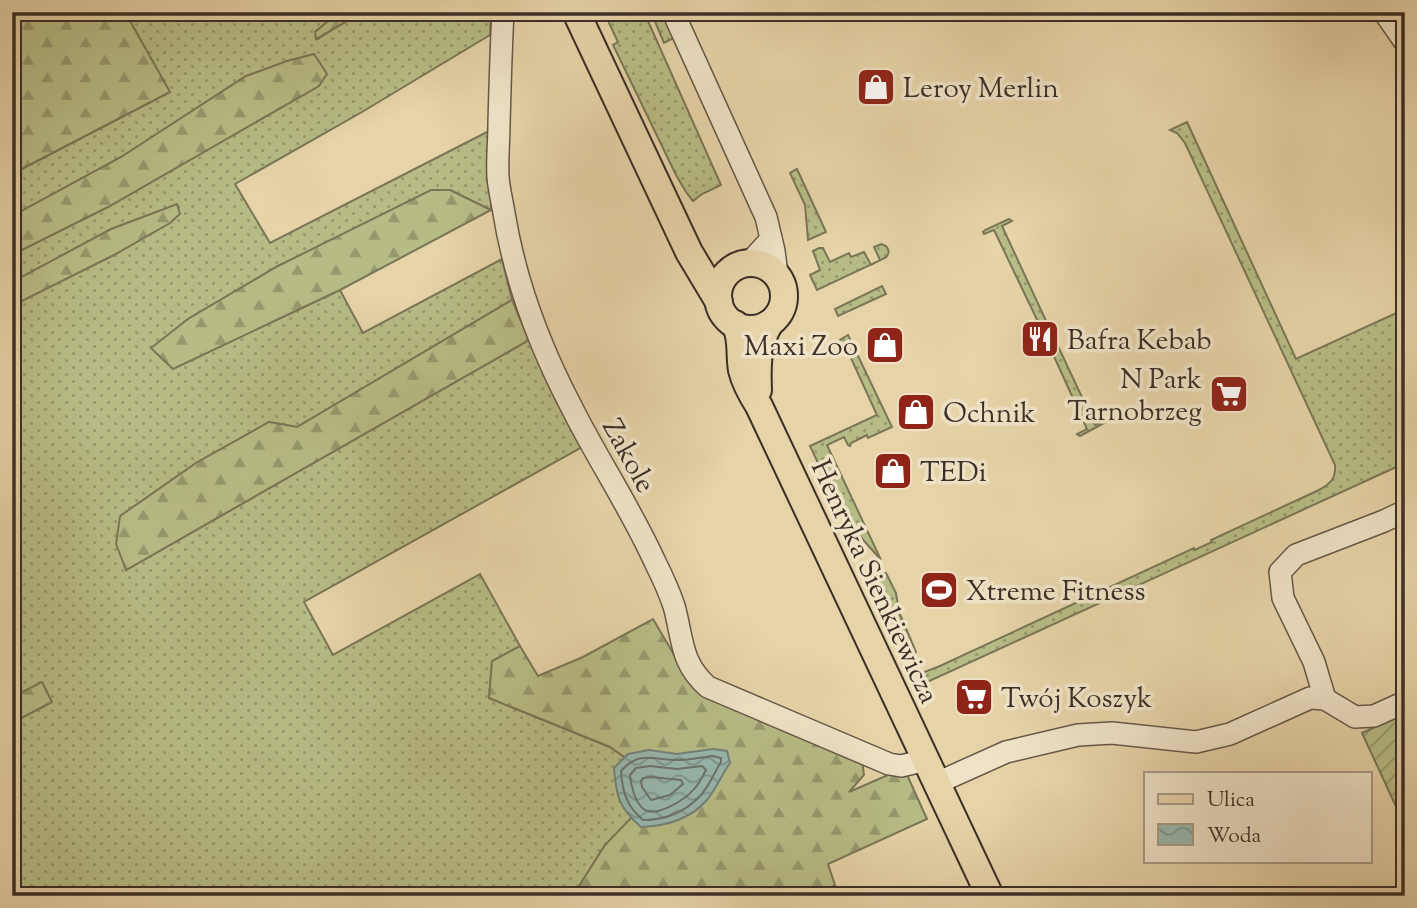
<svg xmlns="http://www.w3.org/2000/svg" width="1417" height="908" font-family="'Sorts Mill Goudy',serif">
  <defs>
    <pattern id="grass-dots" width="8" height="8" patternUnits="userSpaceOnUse" patternTransform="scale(1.75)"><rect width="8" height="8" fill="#b7bc86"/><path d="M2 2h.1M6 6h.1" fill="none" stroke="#96996e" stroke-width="1.8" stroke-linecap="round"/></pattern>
    <pattern id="forest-firs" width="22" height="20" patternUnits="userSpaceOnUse" patternTransform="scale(1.75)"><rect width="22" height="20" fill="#b7bc86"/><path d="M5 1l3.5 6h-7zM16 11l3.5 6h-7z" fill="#96996e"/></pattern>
    <pattern id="garden-furrows" width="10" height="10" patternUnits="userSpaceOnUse" patternTransform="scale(1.75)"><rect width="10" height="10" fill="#b7bc86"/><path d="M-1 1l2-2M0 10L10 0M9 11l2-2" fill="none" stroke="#96996e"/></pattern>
    <pattern id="water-waves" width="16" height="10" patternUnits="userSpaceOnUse" patternTransform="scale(1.75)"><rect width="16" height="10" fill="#97b7ae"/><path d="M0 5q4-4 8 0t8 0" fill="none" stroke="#7c958e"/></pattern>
  </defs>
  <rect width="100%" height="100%" fill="#e6d3a8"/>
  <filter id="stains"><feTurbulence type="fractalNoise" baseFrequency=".00286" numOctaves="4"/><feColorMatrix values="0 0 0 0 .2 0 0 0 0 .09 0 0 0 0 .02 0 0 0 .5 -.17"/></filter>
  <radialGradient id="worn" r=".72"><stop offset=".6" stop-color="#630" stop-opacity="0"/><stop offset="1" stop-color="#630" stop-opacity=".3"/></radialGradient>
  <g fill="url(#grass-dots)" stroke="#7a7656" stroke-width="2">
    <path d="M125,12H339L316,32L317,39L362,12H491L490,35L362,112L235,184L270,243L491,130V210L450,190L278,266L188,319L152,348L173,368L340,290L363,333L502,259L512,300L297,427L269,422L196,463L121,516L126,570L529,340L582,447L304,602L333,655L480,574L520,646L492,662L489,698L610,747L645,771L657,798L605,845L581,883L576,896H12V174L169,92Z"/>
    <path d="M604,12H644L721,185L702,194L693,201L686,192L676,175L613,45L618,42Z"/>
    <path d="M651,12H662L674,38L664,43Z"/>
    <path d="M1187,122L1296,359L1405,309V463L923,684L919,674L940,666L1194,548L1195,550L1212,542L1211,540L1319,490C1330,484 1336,479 1335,465L1185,143L1177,133L1170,130Z"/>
    <path d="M797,169L826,232L808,240L805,205L790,173Z"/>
    <path d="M1009,219L1012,221L1002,226L1047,323L1040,326L994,230L984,234L983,232L985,230Z"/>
    <path d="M881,244L886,246C890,250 889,255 885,258L817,290L810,275L820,270L813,251L819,248H823L830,262L849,253L851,257L864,252L871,265L880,260L874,247Z"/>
    <path d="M882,286L886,294L838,316L835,309Z"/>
    <path d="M1049,327L1095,425L1105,421L1106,422L1080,436L1077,434L1087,429L1042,330Z"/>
    <path d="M848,335L892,427L868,438L867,435L851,443L850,446L848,445L844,437L827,445L881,560L844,518L810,446L877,415L845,345L838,348L840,340Z"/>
    <path d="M886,573L896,593L899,612L916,652L910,657L873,579Z"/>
  </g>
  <g fill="url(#forest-firs)" stroke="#7a7656" stroke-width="2">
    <path d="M12,12H125L170,92L12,174Z"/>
    <path d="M339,12H362L316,39L315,32Z"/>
    <path d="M314,54L327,74L319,86L108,207L12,255V216L121,157L246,76L287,61Z"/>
    <path d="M431,190H450L491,210L340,290L173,369L151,348L188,319L278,266Z"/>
    <path d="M177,204L180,214L170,223L114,255L12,306V282L111,229Z"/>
    <path d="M512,300L529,340L126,570L116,544L120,516L196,463L269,422L297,427Z"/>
    <path d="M653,619L690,682L862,760L864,775L849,792L904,768L927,819L828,864L835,885L816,896H576L581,883L605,845L631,818L645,772L610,747L489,698L492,661L520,646L538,676L583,657Z"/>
    <path d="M42,682L52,702L12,723V697Z"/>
  </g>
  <path fill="url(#garden-furrows)" stroke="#7a7656" stroke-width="2" d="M1405,713V826L1362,733Z"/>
  <path fill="url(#water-waves)" stroke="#738178" stroke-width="2" d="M713,749L727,751L730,763C722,774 715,791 706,801C689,820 665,826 641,827C619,808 616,796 614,768L628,754L649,750L677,754Z"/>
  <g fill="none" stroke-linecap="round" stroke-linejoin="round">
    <g stroke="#6a736a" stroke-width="2">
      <path d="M713,756L721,758V762C714,773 709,787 700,796C685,812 665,820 643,820C627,807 622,791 621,771C640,749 656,761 679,760C690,760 702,757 713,756Z"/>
      <path d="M650,766L677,769L702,766L706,770C703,776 699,784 694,789C686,799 658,817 645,810C635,804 631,785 630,775L636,768Z"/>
      <path d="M651,777L681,780L683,784L670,795L651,800L642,787L641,781L643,778Z"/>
    </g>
    <g stroke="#665847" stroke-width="24">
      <g id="minor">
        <path d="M503,12C501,49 500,86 499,124C499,141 497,159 498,177C499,189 502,201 504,213C515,281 540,347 572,408C598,460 631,509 655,562C662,576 669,591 674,606C683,638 680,663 708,687L889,764L901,766L926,760"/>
        <path d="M673,12L766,217L774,251L777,274"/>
        <path d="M1384,12L1405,42"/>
        <path d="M750,262L771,239"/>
        <path d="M1405,511L1384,521L1296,555L1280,572L1283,598L1314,662L1325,699L1355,717L1374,716L1405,702"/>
        <path d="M937,783L1006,752L1078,735L1112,733L1196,742L1230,734L1310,698L1325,699"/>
      </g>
    </g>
    <g stroke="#3c2f27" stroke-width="30">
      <g id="major">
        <path d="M576,12L689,252L719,302"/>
        <circle cx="751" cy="296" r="33"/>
        <path d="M735,324C743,338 739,354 742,370C745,383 752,395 759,406L990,896"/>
        <path d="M758,390C757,367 757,343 770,323"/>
      </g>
    </g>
    <use href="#minor" stroke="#efe2c6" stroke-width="21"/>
    <use href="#major" stroke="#e6d3a8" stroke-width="26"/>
  </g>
  <defs>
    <g id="shop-square" transform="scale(2.0125)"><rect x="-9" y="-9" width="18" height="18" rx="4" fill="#8f2418" stroke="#efe2c6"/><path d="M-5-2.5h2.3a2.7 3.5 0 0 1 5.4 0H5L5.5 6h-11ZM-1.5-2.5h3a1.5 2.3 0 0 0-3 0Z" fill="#fff"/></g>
    <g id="restaurant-square" transform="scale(2.0125)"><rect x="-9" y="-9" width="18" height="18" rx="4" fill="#8f2418" stroke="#efe2c6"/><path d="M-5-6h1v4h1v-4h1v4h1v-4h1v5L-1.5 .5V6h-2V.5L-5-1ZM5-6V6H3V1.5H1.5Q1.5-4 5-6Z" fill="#fff"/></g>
    <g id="supermarket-square" transform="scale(2.0125)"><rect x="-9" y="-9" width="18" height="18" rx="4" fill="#8f2418" stroke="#efe2c6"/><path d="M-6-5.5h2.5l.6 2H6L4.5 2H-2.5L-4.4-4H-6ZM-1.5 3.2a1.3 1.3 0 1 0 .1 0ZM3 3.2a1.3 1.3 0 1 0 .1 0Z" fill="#fff"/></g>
    <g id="stadium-square" transform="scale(2.0125)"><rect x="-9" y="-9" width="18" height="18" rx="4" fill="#8f2418" stroke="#efe2c6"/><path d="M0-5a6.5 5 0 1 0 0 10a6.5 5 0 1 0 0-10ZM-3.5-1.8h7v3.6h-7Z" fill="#fff"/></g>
  </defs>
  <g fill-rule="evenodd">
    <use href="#shop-square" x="876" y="87"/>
    <use href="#restaurant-square" x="1040" y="339"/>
    <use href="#shop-square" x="885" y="345"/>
    <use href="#supermarket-square" x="1229" y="394"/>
    <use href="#shop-square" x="916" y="412"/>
    <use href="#shop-square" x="893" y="471"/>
    <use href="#stadium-square" x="939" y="590"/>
    <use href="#supermarket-square" x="974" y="697"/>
  </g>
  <g text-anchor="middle" stroke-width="7" stroke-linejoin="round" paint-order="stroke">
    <g font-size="28" fill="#3c2f27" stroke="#efe2c6" text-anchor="start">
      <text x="903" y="97">Leroy Merlin</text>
      <text x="1067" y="349">Bafra Kebab</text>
      <text x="858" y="355" text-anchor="end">Maxi Zoo</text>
      <text x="1202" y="388" text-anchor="end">N Park<tspan x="1202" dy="32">Tarnobrzeg</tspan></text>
      <text x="943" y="422">Ochnik</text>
      <text x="920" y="481">TEDi</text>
      <text x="966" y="600">Xtreme Fitness</text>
      <text x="1001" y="707">Twój Koszyk</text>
    </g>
    <g font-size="28" fill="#3c2f27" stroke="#efe2c6">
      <text transform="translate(630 455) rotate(61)" y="10">Zakole</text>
      <text transform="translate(876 581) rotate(65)" y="10">Henryka Sienkiewicza</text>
    </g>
  </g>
  <rect width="1417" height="908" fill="none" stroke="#e6d3a8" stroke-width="42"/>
  <rect x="14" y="14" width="1389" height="880" fill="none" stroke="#3c2f27" stroke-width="3.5"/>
  <rect x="21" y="21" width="1375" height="866" fill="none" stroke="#3c2f27" stroke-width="2"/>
  <rect x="1144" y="772" width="228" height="91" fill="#efe2c6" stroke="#a79a86" stroke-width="2"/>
  <rect x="1158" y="794" width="35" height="10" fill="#e6d3a8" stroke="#a79a86" stroke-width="2"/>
  <text x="1207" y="806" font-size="21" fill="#3c2f27">Ulica</text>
  <rect x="1158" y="824" width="35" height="21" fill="url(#water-waves)" stroke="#a79a86" stroke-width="2"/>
  <text x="1207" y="842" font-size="21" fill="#3c2f27">Woda</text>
  <rect width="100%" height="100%" filter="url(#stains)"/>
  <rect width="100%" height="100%" fill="url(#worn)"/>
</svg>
